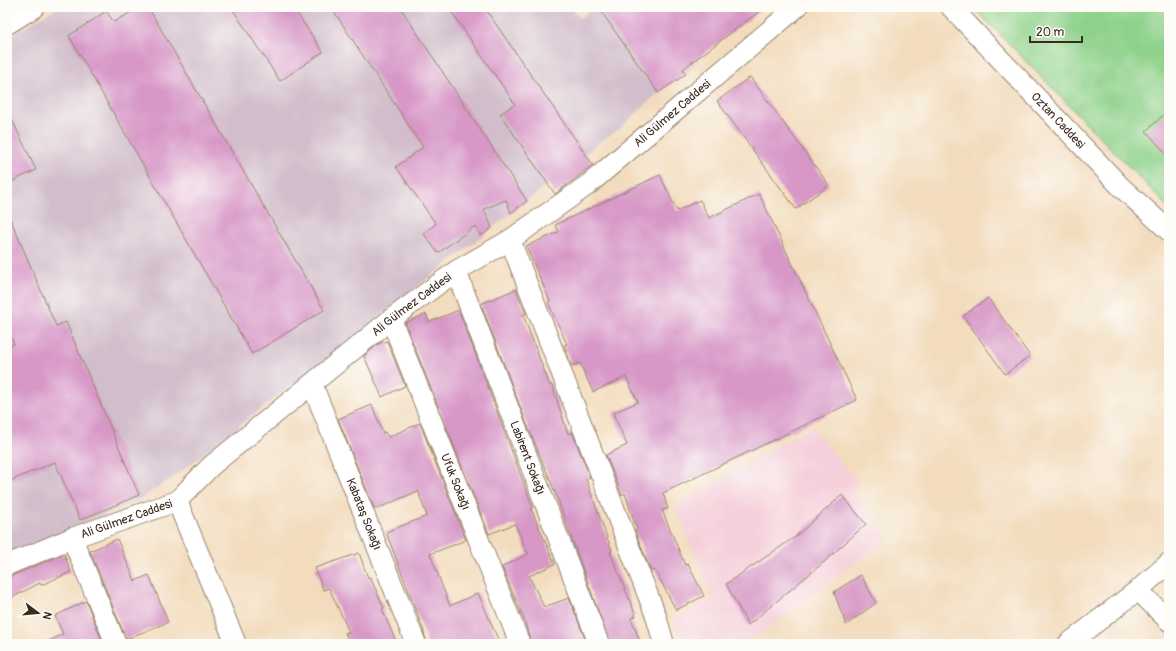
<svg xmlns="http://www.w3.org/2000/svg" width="1176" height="651" font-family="Pangolin,sans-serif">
  <rect width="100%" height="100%" fill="#fdfcf7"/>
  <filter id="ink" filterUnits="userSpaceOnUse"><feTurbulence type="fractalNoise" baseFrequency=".025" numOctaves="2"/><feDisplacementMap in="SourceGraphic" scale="8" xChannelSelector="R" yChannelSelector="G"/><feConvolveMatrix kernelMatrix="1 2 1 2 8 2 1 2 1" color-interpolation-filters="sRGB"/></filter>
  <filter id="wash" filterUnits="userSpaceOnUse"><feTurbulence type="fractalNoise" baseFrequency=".012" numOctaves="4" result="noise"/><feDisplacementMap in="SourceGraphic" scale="16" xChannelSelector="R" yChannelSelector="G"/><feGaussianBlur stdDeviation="0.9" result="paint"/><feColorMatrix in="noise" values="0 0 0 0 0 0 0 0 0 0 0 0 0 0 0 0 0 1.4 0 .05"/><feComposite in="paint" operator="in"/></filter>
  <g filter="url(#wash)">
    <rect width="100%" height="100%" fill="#f3dcbd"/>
    <path fill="#f5cfda" d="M812,426L860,486L853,489L887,539L746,644H685L673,621L713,598L675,506Z"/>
    <path fill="#d1bdcb" d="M58,7H571L580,18L594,7H764L699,57L686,74L658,93L619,129L598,143L527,201L183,470L138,501L7,554V37Z"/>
    <path fill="#8ed18a" stroke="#647e54" d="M973,7H1169V208Z"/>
    <g id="blocks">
      <g fill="#d797c7">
        <path d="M140,7H148L324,310L252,354L69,36L106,11L114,22Z"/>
        <path d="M231,7H293L323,52L280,81Z"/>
        <path d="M331,7H400L527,201L511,213L506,200L484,209L492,228L481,236L475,226L438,253L423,233L436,224L396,167L423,147Z"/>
        <path d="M448,7H484L593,165L555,194L500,114L515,104Z"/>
        <path d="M598,7H765L683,69L686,74L658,93Z"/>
        <path d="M750,77L829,185L796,209L717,101Z"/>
        <path d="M7,109L36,170L7,184Z"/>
        <path d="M1169,110V157L1146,131Z"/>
        <path d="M660,175L677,211L700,200L709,218L759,194L857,400L663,493L668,509L662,510L685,565L688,564L704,596L676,610L655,570L651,571L635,531L637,530L625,493L622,495L606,455L627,445L613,413L638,402L626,377L593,392L580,363L572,366L564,345L567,344L548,302L550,301L526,246L559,232L555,225Z"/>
        <path d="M7,211L56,326L66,322L139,495L80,520L55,462L7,482V347L14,344L7,328Z"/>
        <path d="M516,289L526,314L523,315L550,386L552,385L568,434L572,432L590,477L586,479L612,551L610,552L636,616L631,618L641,644H610L555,492L524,417L481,304Z"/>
        <path d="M988,298L1030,356L1005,374L963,316Z"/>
        <path d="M459,310L533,508L531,509L555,564L529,576L544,607L569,598L587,644H531L525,622L502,567L528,554L515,524L489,534L405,323L426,314L429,322Z"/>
        <path d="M387,341L405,386L382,397L364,356L378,344Z"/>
        <path d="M372,405L383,433L385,432L388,437L420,423L466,540L430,554L450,606L478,593L500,644H427L423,629L386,532L427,516L418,491L379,508H374L338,419Z"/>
        <path d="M842,495L866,524L824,562L748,625L726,584L795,537Z"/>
        <path d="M117,539L135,581L149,575L168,622L126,639L90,551Z"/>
        <path d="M359,553L368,578L370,577L384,608L382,609L397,644H350L345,633L349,632L329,588L323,590L315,568Z"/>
        <path d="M64,554L71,572L41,585L40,583L7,600V578Z"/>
        <path d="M861,575L876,603L846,625L834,592Z"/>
        <path d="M86,601L102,641L96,644H43L63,634L55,616Z"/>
      </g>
    </g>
  </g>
  <g filter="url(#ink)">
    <use href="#blocks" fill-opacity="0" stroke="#97836e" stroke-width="1"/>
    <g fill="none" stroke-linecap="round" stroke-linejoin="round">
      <g stroke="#97836e" stroke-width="22">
        <g id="minor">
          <path id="s1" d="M951,7L1121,187L1169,231"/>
          <path d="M510,240L656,616L664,644"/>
          <path id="s2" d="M456,271L599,644"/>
          <path id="s3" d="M391,319L520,644"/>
          <path id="s4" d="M312,384L416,644"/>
          <path d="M177,501L236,644"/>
          <path d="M72,538L116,644"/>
          <path id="s5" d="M7,565L72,538L177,501L211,466L391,319L456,271L510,240L589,184L797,7"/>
          <path d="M1138,590L1169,621"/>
          <path d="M1068,644L1138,590L1169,563"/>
        </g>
      </g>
      <g stroke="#97836e" stroke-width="24">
        <path id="primary" d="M7,23L33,7"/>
      </g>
      <use href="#minor" stroke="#fff" stroke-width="20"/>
      <use href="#primary" stroke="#fff" stroke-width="22"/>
    </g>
  </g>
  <g text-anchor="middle" stroke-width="3" stroke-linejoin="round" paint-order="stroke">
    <g font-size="12" fill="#3b2a1e" stroke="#fdfcf7">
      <text dy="4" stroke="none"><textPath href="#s5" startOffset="812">Ali Gülmez Caddesi</textPath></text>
      <text dy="4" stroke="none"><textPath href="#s1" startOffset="156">Oztan Caddesi</textPath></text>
      <text dy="4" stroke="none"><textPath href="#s5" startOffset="488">Ali Gülmez Caddesi</textPath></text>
      <text dy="4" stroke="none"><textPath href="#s2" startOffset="200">Labirent Sokağı</textPath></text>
      <text dy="4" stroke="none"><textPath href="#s3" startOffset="175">Ufuk Sokağı</textPath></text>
      <text dy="4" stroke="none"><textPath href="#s4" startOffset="140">Kabataş Sokağı</textPath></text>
      <text dy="4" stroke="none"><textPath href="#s5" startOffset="128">Ali Gülmez Caddesi</textPath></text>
    </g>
  </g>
  <rect width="1176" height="651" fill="none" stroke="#fdfcf7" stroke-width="24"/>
  <g transform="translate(38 613) rotate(106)" stroke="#fdfcf7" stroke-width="3" paint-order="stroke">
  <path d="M0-3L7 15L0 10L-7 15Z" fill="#3b2a1e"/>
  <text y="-6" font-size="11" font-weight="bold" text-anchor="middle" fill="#3b2a1e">N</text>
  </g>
  <path d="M1030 36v6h52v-6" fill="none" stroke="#3b2a1e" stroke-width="2"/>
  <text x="1036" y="36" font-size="12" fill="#3b2a1e" stroke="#fdfcf7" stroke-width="3" paint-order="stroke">20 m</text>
</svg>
